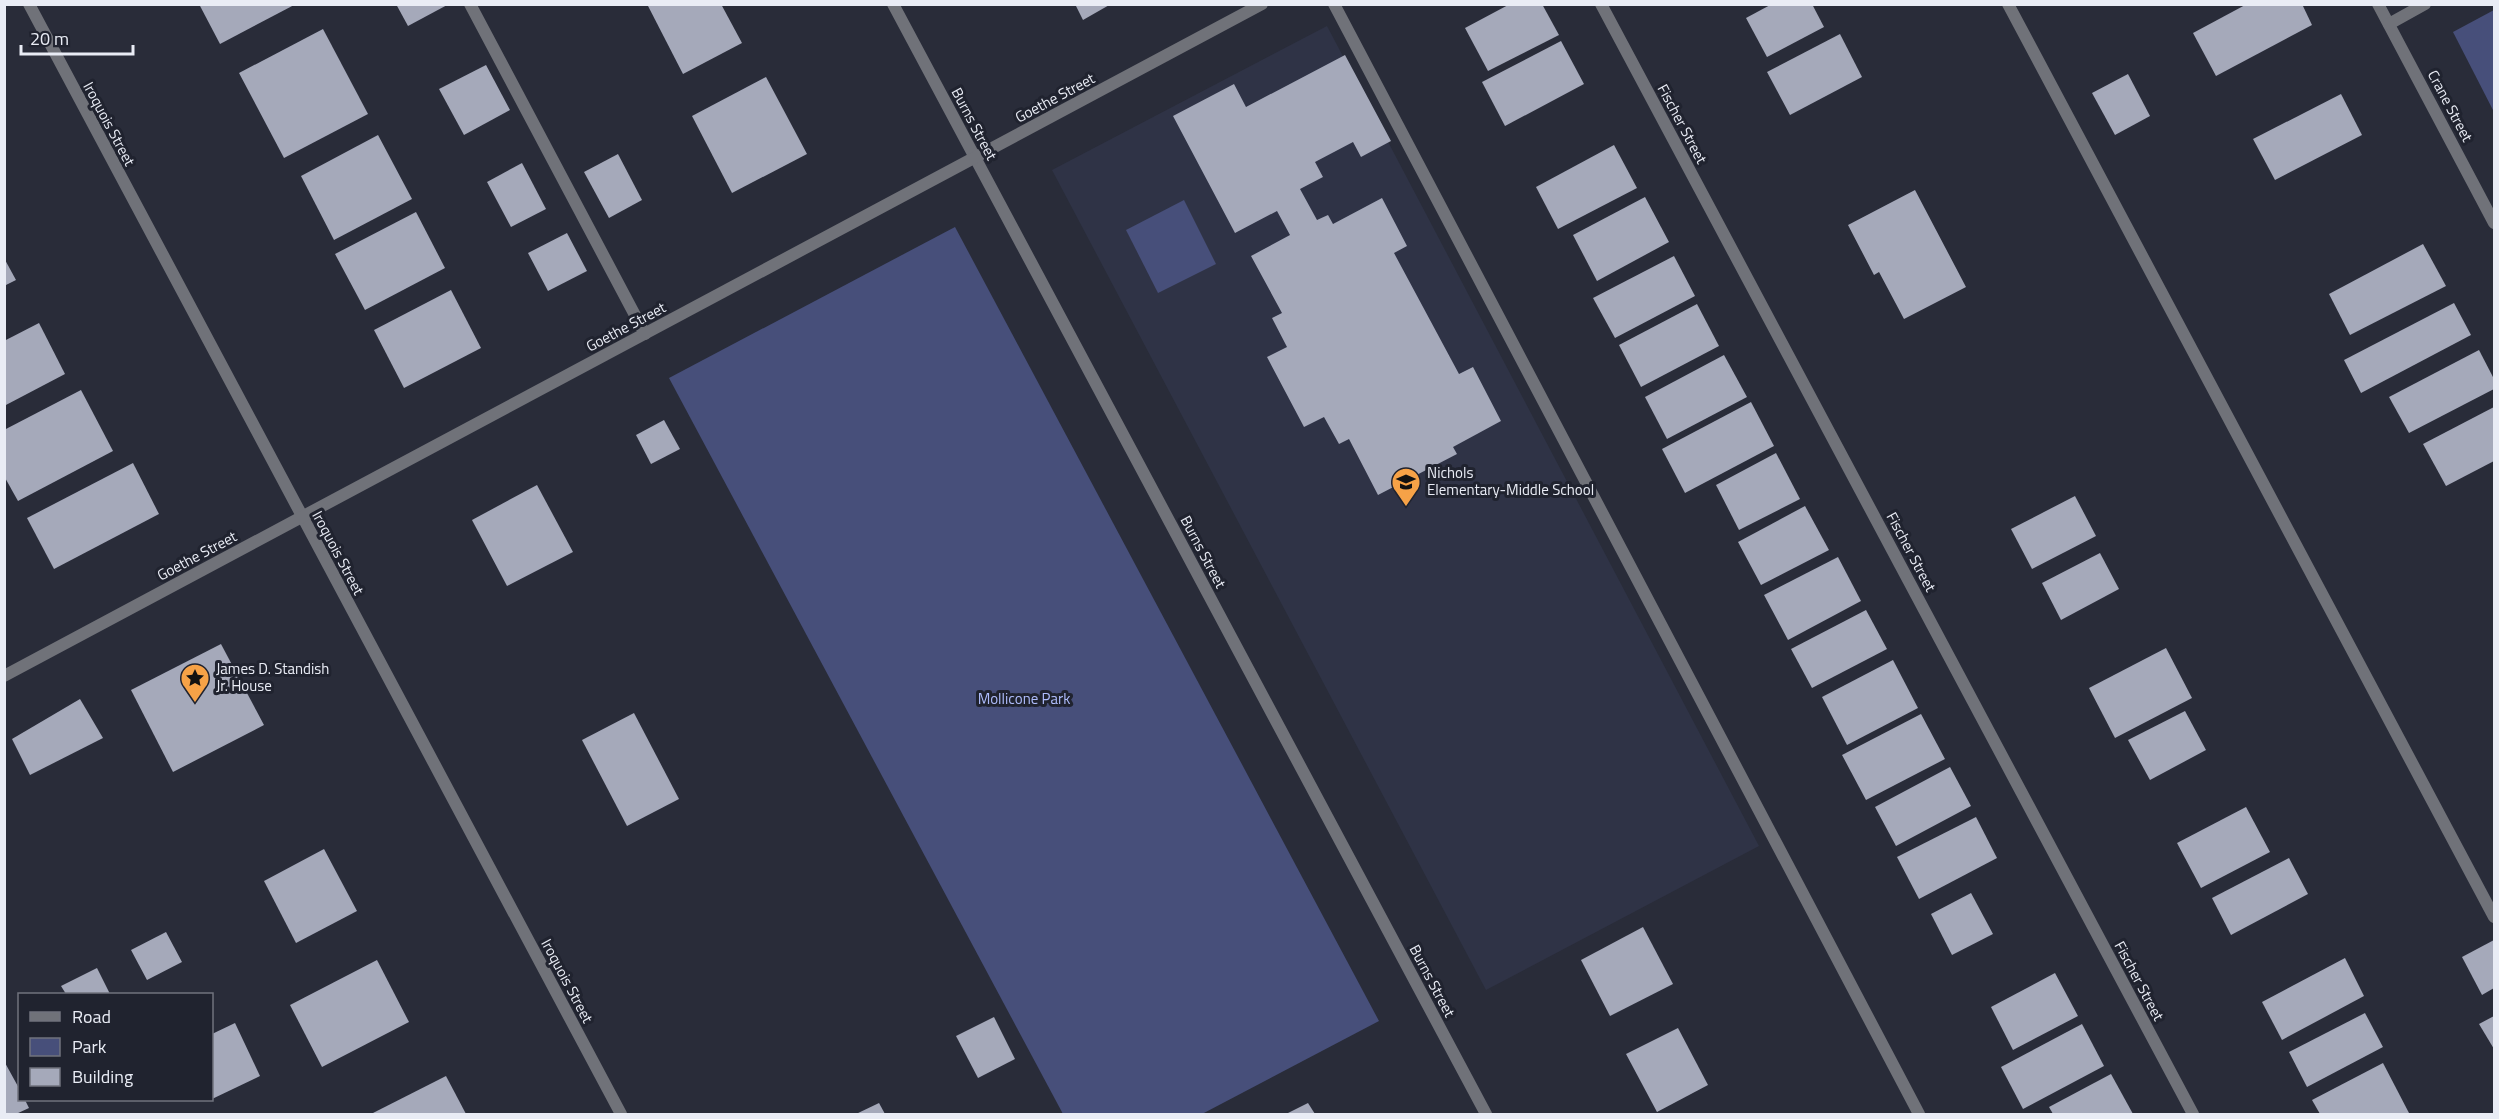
<svg xmlns="http://www.w3.org/2000/svg" width="2499" height="1119" font-family="'Titillium Web',sans-serif">
  <rect width="100%" height="100%" fill="#292c39"/>
  <path fill="#2f3346" d="M1327,26L1759,846L1486,990L1052,170Z"/>
  <g fill="#474f7a">
    <path d="M2494,10V112L2453,32Z"/>
    <path d="M1184,200L1216,264L1158,293L1126,230Z"/>
    <path d="M955,227L1379,1021L1202,1114H1063L669,378Z"/>
  </g>
  <g fill="#a5a9ba">
    <path d="M199,4H296L220,44Z"/>
    <path d="M396,4H449L408,26Z"/>
    <path d="M647,4H721L742,43L683,74Z"/>
    <path d="M1075,4H1111L1083,20Z"/>
    <path d="M1510,4H1542L1559,35L1488,71L1465,28Z"/>
    <path d="M1772,4H1812L1824,27L1767,57L1746,18Z"/>
    <path d="M2247,4H2302L2312,25L2216,76L2193,33Z"/>
    <path d="M323,29L368,114L284,158L239,73Z"/>
    <path d="M1840,34L1862,77L1790,115L1767,72Z"/>
    <path d="M1561,41L1584,84L1505,126L1482,82Z"/>
    <path d="M1345,55L1391,141L1361,157L1353,142L1315,162L1323,177L1300,189L1317,220L1328,215L1333,224L1382,198L1407,246L1394,253L1459,374L1473,367L1501,421L1453,447L1457,454L1378,495L1349,439L1339,444L1324,417L1304,427L1267,357L1287,347L1272,318L1282,313L1251,256L1290,235L1277,211L1235,233L1173,116L1234,84L1246,107Z"/>
    <path d="M486,65L510,110L464,135L439,89Z"/>
    <path d="M2128,74L2150,116L2115,135L2092,93Z"/>
    <path d="M766,77L807,154L732,193L692,116Z"/>
    <path d="M2341,94L2362,135L2275,180L2253,139Z"/>
    <path d="M378,135L412,199L334,240L301,176Z"/>
    <path d="M1614,145L1637,188L1558,229L1536,187Z"/>
    <path d="M618,154L642,200L609,218L584,172Z"/>
    <path d="M522,163L546,209L511,227L487,182Z"/>
    <path d="M1915,190L1966,287L1904,319L1879,272L1874,275L1848,225Z"/>
    <path d="M1645,197L1669,242L1597,281L1573,235Z"/>
    <path d="M416,212L445,268L365,310L335,254Z"/>
    <path d="M567,233L587,271L548,291L528,253Z"/>
    <path d="M2423,244L2446,286L2350,335L2329,294Z"/>
    <path d="M1674,256L1695,296L1615,338L1593,298Z"/>
    <path d="M4,258L16,280L4,286Z"/>
    <path d="M451,290L481,348L404,388L374,330Z"/>
    <path d="M2454,303L2471,335L2361,393L2344,360Z"/>
    <path d="M1697,304L1719,346L1641,387L1619,345Z"/>
    <path d="M39,323L65,374L4,406V341Z"/>
    <path d="M2479,350L2494,379V389L2409,433L2389,397Z"/>
    <path d="M1724,355L1747,397L1667,439L1645,397Z"/>
    <path d="M81,390L113,451L18,501L4,476V430Z"/>
    <path d="M1751,402L1774,446L1685,493L1662,449Z"/>
    <path d="M2494,407V461L2446,486L2423,444Z"/>
    <path d="M664,420L680,449L651,464L636,435Z"/>
    <path d="M1776,453L1800,499L1739,530L1716,485Z"/>
    <path d="M133,463L159,514L54,569L27,518Z"/>
    <path d="M537,485L573,552L507,586L472,520Z"/>
    <path d="M2075,496L2096,536L2032,569L2011,529Z"/>
    <path d="M1805,506L1829,550L1761,585L1738,542Z"/>
    <path d="M2100,553L2119,589L2061,620L2042,583Z"/>
    <path d="M1838,557L1861,601L1788,640L1764,595Z"/>
    <path d="M1866,610L1887,649L1812,688L1791,649Z"/>
    <path d="M221,644L264,725L173,772L131,690Z"/>
    <path d="M2166,648L2192,698L2115,738L2089,688Z"/>
    <path d="M1893,660L1918,708L1847,745L1822,697Z"/>
    <path d="M80,699L103,738L30,775L12,739Z"/>
    <path d="M2185,711L2206,750L2150,780L2128,740Z"/>
    <path d="M634,713L679,799L627,826L582,740Z"/>
    <path d="M1921,714L1945,759L1866,800L1842,755Z"/>
    <path d="M1950,767L1971,806L1896,846L1875,807Z"/>
    <path d="M2246,807L2270,852L2201,888L2177,843Z"/>
    <path d="M1976,817L1997,858L1919,899L1897,857Z"/>
    <path d="M324,849L357,911L296,943L264,881Z"/>
    <path d="M2289,858L2308,894L2231,935L2212,898Z"/>
    <path d="M1971,893L1993,934L1952,955L1931,914Z"/>
    <path d="M1643,927L1673,984L1610,1016L1581,960Z"/>
    <path d="M166,932L182,962L147,980L131,950Z"/>
    <path d="M2494,940V988L2482,995L2462,957Z"/>
    <path d="M2345,958L2364,996L2282,1040L2262,1002Z"/>
    <path d="M377,960L409,1022L322,1067L290,1005Z"/>
    <path d="M97,968L110,994H66L61,986Z"/>
    <path d="M2055,973L2078,1016L2013,1050L1991,1007Z"/>
    <path d="M2365,1013L2383,1047L2307,1087L2289,1052Z"/>
    <path d="M2494,1016V1049L2479,1024Z"/>
    <path d="M994,1017L1015,1059L978,1078L956,1036Z"/>
    <path d="M235,1023L260,1076L212,1099V1034Z"/>
    <path d="M2082,1024L2104,1066L2023,1109L2001,1067Z"/>
    <path d="M1678,1028L1708,1085L1657,1112L1626,1054Z"/>
    <path d="M4,1061L20,1090V1100H25L29,1108L16,1114H4Z"/>
    <path d="M2383,1063L2409,1113L2320,1114L2312,1100Z"/>
    <path d="M2111,1074L2133,1114H2053L2049,1107Z"/>
    <path d="M446,1076L466,1114H371Z"/>
    <path d="M879,1103L885,1114H856Z"/>
    <path d="M1308,1103L1315,1114H1286Z"/>
  </g>
  <g fill="none" stroke-linecap="round" stroke-linejoin="round">
    <g stroke="#707279" stroke-width="12">
      <path d="M470,4L645,334"/>
      <path d="M1334,4L1919,1114"/>
      <path d="M2008,4L2494,917"/>
    </g>
    <g stroke="#707279" stroke-width="12">
      <path d="M29,4L621,1114"/>
      <path d="M893,4L1486,1114"/>
      <path d="M1601,4L2193,1114"/>
      <path d="M2378,4L2494,223"/>
      <path d="M2389,24L2425,4"/>
      <path d="M4,676L1262,4"/>
    </g>
  </g>
  <defs>
    <g id="school-pin" transform="scale(1.5)"><path d="M0 17L-7.5 6A9.5 9.5 0 1 1 7.5 6Z" fill="#f6a247" stroke="#20232f"/><path d="M0-5L7-2L0 1L-7-2ZM-4 1L0 2.5L4 1V4Q0 6-4 4Z" fill="#111"/></g>
    <g id="sight-pin" transform="scale(1.5)"><path d="M0 17L-7.5 6A9.5 9.5 0 1 1 7.5 6Z" fill="#f6a247" stroke="#20232f"/><path d="M0-6L1.8-2.2L6-1.7L2.9 1.2L3.7 5.4L0 3.3L-3.7 5.4L-2.9 1.2L-6-1.7L-1.8-2.2Z" fill="#111"/></g>
  </defs>
  <g fill-rule="evenodd">
    <use href="#school-pin" x="1406" y="482"/>
    <use href="#sight-pin" x="195" y="678"/>
  </g>
  <g text-anchor="middle" stroke-width="6" stroke-linejoin="round" paint-order="stroke">
    <g font-size="15" fill="#e9ecf5" stroke="#20232f">
      <text transform="translate(1055 98) rotate(-28)" y="5">Goethe Street</text>
      <text transform="translate(2450 106) rotate(62)" y="5">Crane Street</text>
      <text transform="translate(109 124) rotate(62)" y="5">Iroquois Street</text>
      <text transform="translate(974 124) rotate(62)" y="5">Burns Street</text>
      <text transform="translate(1682 124) rotate(62)" y="5">Fischer Street</text>
      <text transform="translate(626 327) rotate(-28)" y="5">Goethe Street</text>
      <text transform="translate(1203 552) rotate(62)" y="5">Burns Street</text>
      <text transform="translate(1911 552) rotate(62)" y="5">Fischer Street</text>
      <text transform="translate(338 553) rotate(62)" y="5">Iroquois Street</text>
      <text transform="translate(197 556) rotate(-28)" y="5">Goethe Street</text>
      <text transform="translate(567 981) rotate(62)" y="5">Iroquois Street</text>
      <text transform="translate(1432 981) rotate(62)" y="5">Burns Street</text>
      <text transform="translate(2139 981) rotate(62)" y="5">Fischer Street</text>
    </g>
    <g font-size="15" fill="#e9ecf5" stroke="#20232f" text-anchor="start">
      <text x="1427" y="478">Nichols<tspan x="1427" dy="17">Elementary-Middle School</tspan></text>
      <text x="216" y="674">James D. Standish<tspan x="216" dy="17">Jr. House</tspan></text>
    </g>
    <g font-size="15" fill="#afbdfc" stroke="#20232f">
      <text x="1024" y="704">Mollicone Park</text>
    </g>
  </g>
  <rect width="2499" height="1119" fill="none" stroke="#e9ecf5" stroke-width="12"/>
  <rect x="18" y="993" width="195" height="108" fill="#20232f" stroke="#70737e" stroke-width="1.5"/>
  <rect x="30" y="1012" width="30" height="9" fill="#707279" stroke="#70737e" stroke-width="1.5"/>
  <text x="72" y="1023" font-size="18" fill="#e9ecf5">Road</text>
  <rect x="30" y="1038" width="30" height="18" fill="#474f7a" stroke="#70737e" stroke-width="1.5"/>
  <text x="72" y="1053" font-size="18" fill="#e9ecf5">Park</text>
  <rect x="30" y="1068" width="30" height="18" fill="#a5a9ba" stroke="#70737e" stroke-width="1.5"/>
  <text x="72" y="1083" font-size="18" fill="#e9ecf5">Building</text>
  <path d="M21 45v9h112v-9" fill="none" stroke="#e9ecf5" stroke-width="3"/>
  <text x="30" y="45" font-size="18" fill="#e9ecf5" stroke="#20232f" stroke-width="4.5" paint-order="stroke">20 m</text>
</svg>
